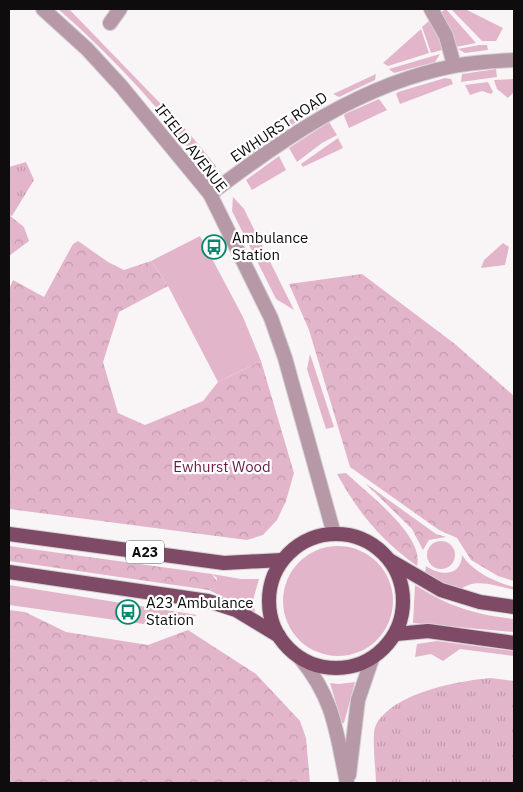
<svg xmlns="http://www.w3.org/2000/svg" width="523" height="792" font-family="'IBM Plex Sans',sans-serif">
  <defs>
    <pattern id="forest-crowns" width="20" height="18" patternUnits="userSpaceOnUse" patternTransform="scale(1.25)"><rect width="20" height="18" fill="#e3b5cb"/><path d="M2 6a3 3 0 1 1 6 0M12 15a3 3 0 1 1 6 0" fill="none" stroke="#c29aad"/></pattern>
    <pattern id="park-tufts" width="24" height="20" patternUnits="userSpaceOnUse" patternTransform="scale(1.25)"><rect width="24" height="20" fill="#e3b5cb"/><path d="M3 7l-1-3M5 7V3M7 7l1-3M15 17l-1-3M17 17v-4M19 17l1-3" fill="none" stroke="#c29aad"/></pattern>
  </defs>
  <rect width="100%" height="100%" fill="#f9f5f7"/>
  <g fill="#e3b5cb">
    <path d="M58,9H69L188,132L216,166V172C200,170 191,151 182,139C145,92 103,48 58,9Z"/>
    <path d="M446,9L476,43L456,47L441,12Z"/>
    <path d="M451,9H465L503,28L496,41H482Z"/>
    <path d="M430,20L442,44V50L431,53L422,27Z"/>
    <path d="M421,29L429,53L388,66L383,63Z"/>
    <path d="M479,45H487L488,50L465,53L458,49Z"/>
    <path d="M440,54L435,62L394,73L389,69Z"/>
    <path d="M496,69L497,77L461,82L462,74Z"/>
    <path d="M376,74L375,80L339,97L333,94Z"/>
    <path d="M445,78L451,79L453,84L400,104L396,94L398,92Z"/>
    <path d="M514,79V92L508,98L497,89L494,80Z"/>
    <path d="M488,82L493,92L491,94L482,91L470,95L465,85Z"/>
    <path d="M379,99L387,110L349,128L344,116L345,114Z"/>
    <path d="M322,100L324,105L288,127L283,124Z"/>
    <path d="M329,122L337,135L322,143L297,162L289,148Z"/>
    <path d="M272,132L273,138L242,162L237,159Z"/>
    <path d="M338,138L343,148L303,167L301,164Z"/>
    <path d="M279,156L286,170L252,190L246,180Z"/>
    <path d="M233,197L244,209L294,310L276,299L232,211Z"/>
    <path d="M200,236L243,317L261,361L218,382L168,286L151,261Z"/>
    <path d="M503,243L509,247L505,265L481,268L484,260Z"/>
    <path d="M310,354L334,427L326,429L307,369Z"/>
    <circle cx="441" cy="555" r="14"/>
    <circle cx="338" cy="601" r="55"/>
    <path d="M462,555C473,572 495,582 514,587V590C496,586 475,577 460,590L448,587L425,573L426,566C440,576 461,577 462,555Z"/>
    <path d="M212,574L241,579H259L253,600L255,613L209,590L215,588L217,578Z"/>
    <path d="M9,585L197,615L171,626H158L9,605Z"/>
    <path d="M415,585C450,607 473,614 514,619V632L413,623Z"/>
    <path d="M437,641L514,651V656L460,649L443,661L431,654L415,657L417,644Z"/>
    <path d="M355,682L344,723H342L330,683L339,684Z"/>
  </g>
  <g fill="url(#forest-crowns)">
    <path d="M9,215L24,227L29,241L9,256Z"/>
    <path d="M78,241L108,262L124,270L151,261L168,286L119,312L103,362L118,413L145,425L203,401L218,382L261,361L294,473L286,501L277,520L263,535L247,540L9,509V289L13,280L44,297L73,244Z"/>
    <path d="M362,274L455,344L514,396V581L498,576L471,560L457,538L439,530L350,467L309,330L289,284Z"/>
    <path d="M346,473C367,493 425,536 417,566C379,538 360,515 337,474Z"/>
    <path d="M365,483L436,534L446,537L429,540L423,550L412,529Z"/>
    <path d="M9,546L212,574L218,583L215,588L209,590L9,561Z"/>
    <path d="M9,610L25,612L66,632L148,645L188,630L256,674L300,721L306,738L310,783H9Z"/>
  </g>
  <g fill="url(#park-tufts)">
    <path d="M26,162L34,180L12,216L9,215V167Z"/>
    <path d="M491,678L514,681V783H376C376,771 371,734 376,725C393,693 457,681 491,678Z"/>
  </g>
  <g fill="none" stroke-linecap="round" stroke-linejoin="round">
    <g stroke="#d3d0d2" stroke-width="16">
      <g id="minor">
        <path d="M431,9L446,36L454,65"/>
        <path d="M110,23L120,9"/>
        <path d="M210,194C284,138 361,84 454,66C474,62 494,61 514,60"/>
      </g>
    </g>
    <g stroke="#d3d0d2" stroke-width="16">
      <g id="tertiary">
        <path d="M43,9L87,49L121,86L210,194L271,318L285,358L334,534"/>
        <path d="M301,659C335,701 336,732 347,783"/>
        <path d="M349,775L358,700L372,659"/>
      </g>
    </g>
    <g stroke="#d3d0d2" stroke-width="16">
      <g id="primary">
        <path d="M9,534L224,563L282,560"/>
        <circle cx="336" cy="601" r="67"/>
        <path d="M391,561L441,590L480,602L514,607"/>
        <path d="M9,572L208,601L236,610L279,636"/>
        <path d="M396,634L428,631L514,643"/>
      </g>
    </g>
    <use href="#minor" stroke="#b798a7" stroke-width="14"/>
    <use href="#tertiary" stroke="#b798a7" stroke-width="14"/>
    <use href="#primary" stroke="#7e4a65" stroke-width="14"/>
  </g>
  <defs>
    <g id="bus-ring" transform="scale(1.25)"><circle r="9.5" fill="#fff" stroke="#05876b" stroke-width="1.5"/><path d="M-5-6H5V4H4V6H2V4H-2V6H-4V4H-5ZM-3.5-4V0h7V-4ZM-3.5 1.2v1.5H-2V1.2ZM2 1.2v1.5H3.5V1.2Z" fill="#05876b"/></g>
  </defs>
  <g fill-rule="evenodd">
    <use href="#bus-ring" x="214" y="247"/>
    <use href="#bus-ring" x="128" y="612"/>
  </g>
  <g text-anchor="middle" stroke-width="4.5" stroke-linejoin="round" paint-order="stroke">
    <rect fill="#fff" stroke="#565556" stroke-width="1" x="126" y="540.5" width="38" height="23" rx="4"/>
    <g font-size="14" font-weight="bold" fill="#0e0c0d">
      <text x="145" y="557">A23</text>
    </g>
    <g font-size="15" fill="#0e0c0d" stroke="#fff">
      <text transform="translate(279 127) rotate(-34)" y="5">EWHURST ROAD</text>
      <text transform="translate(191 148) rotate(52)" y="5">IFIELD AVENUE</text>
    </g>
    <g font-size="15" fill="#0e0c0d" stroke="#fff" text-anchor="start">
      <text x="232" y="243">Ambulance<tspan x="232" dy="17">Station</tspan></text>
      <text x="146" y="608">A23 Ambulance<tspan x="146" dy="17">Station</tspan></text>
    </g>
    <g font-size="15" fill="#6a1a4a" stroke="#fff">
      <text x="222" y="472">Ewhurst Wood</text>
    </g>
  </g>
  <rect width="523" height="792" fill="none" stroke="#0e0c0d" stroke-width="20"/>
</svg>
